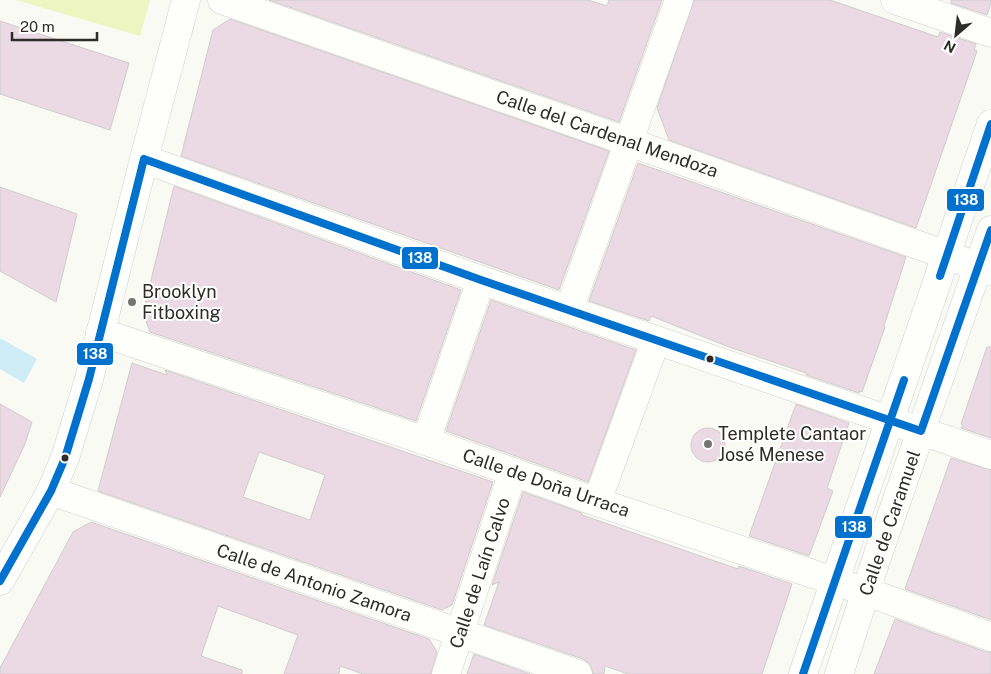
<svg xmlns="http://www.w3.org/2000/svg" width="991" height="674" font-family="'Public Sans',sans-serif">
  <rect width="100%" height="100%" fill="#fafaf4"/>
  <path fill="#edf6c1" d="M16,0H150L140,36Z"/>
  <path fill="#ceedf6" d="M0,338L37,359L24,383L0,369Z"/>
  <g fill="#ebdae3" stroke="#cfcdcc" fill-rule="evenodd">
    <path d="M269,0H588L607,6L609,0H662L619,122Z"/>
    <path d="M694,0H830L938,37L940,32L976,44L974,50L977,51L916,228L669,140L657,108Z"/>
    <path d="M951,0H991V3L987,15L951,3Z"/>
    <path d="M230,19L609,151L559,290L181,156L213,30Z"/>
    <path d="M0,21L129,63L110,130L0,94Z"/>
    <path d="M638,163L906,257L884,326L885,327L862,392L859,391V393L806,375V373L729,347L651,316L649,321L589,301Z"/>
    <path d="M174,186L461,290L416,421L150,332L143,313Z"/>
    <path d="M0,187L77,214L56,302L0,271Z"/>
    <path d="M491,300L636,350L588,482L446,431Z"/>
    <path d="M987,347H991V438L961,428L963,425L961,424Z"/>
    <path d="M132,363L167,375L165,370L493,482L452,605L442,610L98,491ZM259,452L325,475L310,520L243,497Z"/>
    <path d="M0,404L32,422L25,444L0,497Z"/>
    <path d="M796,404L849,423L827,488L833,491L809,556L749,536Z"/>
    <circle cx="708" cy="445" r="17"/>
    <path d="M951,458L991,470V620L905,589Z"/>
    <path d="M523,492L582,513V515L738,569L739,566L792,584L762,674H628L605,666L604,674H593L590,664L583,659L484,625L499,582L492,585Z"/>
    <path d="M91,522L429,639L437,652L431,674H363L340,666L339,674H284L298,635L218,606L201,656L242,670V674H0V668L73,532Z"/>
    <path d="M895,619L986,652H991V674H874Z"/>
    <path d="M474,654L530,674H467Z"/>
  </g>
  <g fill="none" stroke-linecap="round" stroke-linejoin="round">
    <g stroke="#d1d0cb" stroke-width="29">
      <g id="minor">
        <path d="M222,0L629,142L991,271"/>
        <path d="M895,0L991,33"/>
        <path d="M144,159L481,280L991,455"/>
        <path d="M569,310L679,0"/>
        <path d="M100,332L426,441L597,502L867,592L991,637"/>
        <path d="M426,441L481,280"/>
        <path d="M51,491L578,674"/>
        <path d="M597,502L656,340"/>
        <path d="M0,581L51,491L65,458L89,379L144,159L186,0"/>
        <path d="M446,674L513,472"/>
        <path d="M803,674L991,124"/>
        <path d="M839,674L875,563L991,230"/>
      </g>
    </g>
    <use href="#minor" stroke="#fefefd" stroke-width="28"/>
    <g stroke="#fff" stroke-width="11">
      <g id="bus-1">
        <path d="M940,276L991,124"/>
        <path d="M0,581L51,491L65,458L89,379L144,159L481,280L921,431L991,230"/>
        <path d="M803,674L904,380"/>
      </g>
    </g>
    <use href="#bus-1" stroke="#0072ce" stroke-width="8"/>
  </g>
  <g fill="#75746f" stroke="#fff" stroke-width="2">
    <circle cx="132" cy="302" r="5"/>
    <circle cx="708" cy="444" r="5"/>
  </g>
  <g fill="#2d2c28" stroke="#fff" stroke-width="2">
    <circle cx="710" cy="359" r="4.5"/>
    <circle cx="65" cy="458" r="4.5"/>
  </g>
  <g text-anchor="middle" stroke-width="4" stroke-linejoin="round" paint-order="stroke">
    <g font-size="18" fill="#2d2c28" stroke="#fff">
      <text transform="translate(607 134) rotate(19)" y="6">Calle del Cardenal Mendoza</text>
      <text transform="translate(546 483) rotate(19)" y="6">Calle de Doña Urraca</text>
      <text transform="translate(890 523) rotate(-71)" y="6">Calle de Caramuel</text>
      <text transform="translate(480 573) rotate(-72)" y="6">Calle de Laín Calvo</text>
      <text transform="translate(314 583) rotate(19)" y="6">Calle de Antonio Zamora</text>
    </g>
    <g font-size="18" fill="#2d2c28" stroke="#fff" text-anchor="start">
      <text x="142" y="298">Brooklyn<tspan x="142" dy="21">Fitboxing</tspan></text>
      <text x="718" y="440">Templete Cantaor<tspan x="718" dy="21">José Menese</tspan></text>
    </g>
  </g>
  <g stroke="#fff" stroke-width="2">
    <rect x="946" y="188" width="39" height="24" rx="5" fill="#0072ce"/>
    <rect x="401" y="246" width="38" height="24" rx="5" fill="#0072ce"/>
    <rect x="76" y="342" width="38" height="24" rx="5" fill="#0072ce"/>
    <rect x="834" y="515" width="39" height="24" rx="5" fill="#0072ce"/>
  </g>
  <g font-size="14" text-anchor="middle" font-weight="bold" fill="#fff">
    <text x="966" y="205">138</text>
    <text x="420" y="263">138</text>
    <text x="95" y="359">138</text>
    <text x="854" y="532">138</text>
  </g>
  <g transform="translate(956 35) rotate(208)" stroke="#ffffff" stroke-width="4" paint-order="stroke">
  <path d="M0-4L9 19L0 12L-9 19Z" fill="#2d2c28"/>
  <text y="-8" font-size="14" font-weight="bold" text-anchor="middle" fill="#2d2c28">N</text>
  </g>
  <path d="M12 32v8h85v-8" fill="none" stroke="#2d2c28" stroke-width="2.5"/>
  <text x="20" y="32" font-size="15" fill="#2d2c28" stroke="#ffffff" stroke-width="4" paint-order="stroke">20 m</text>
</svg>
